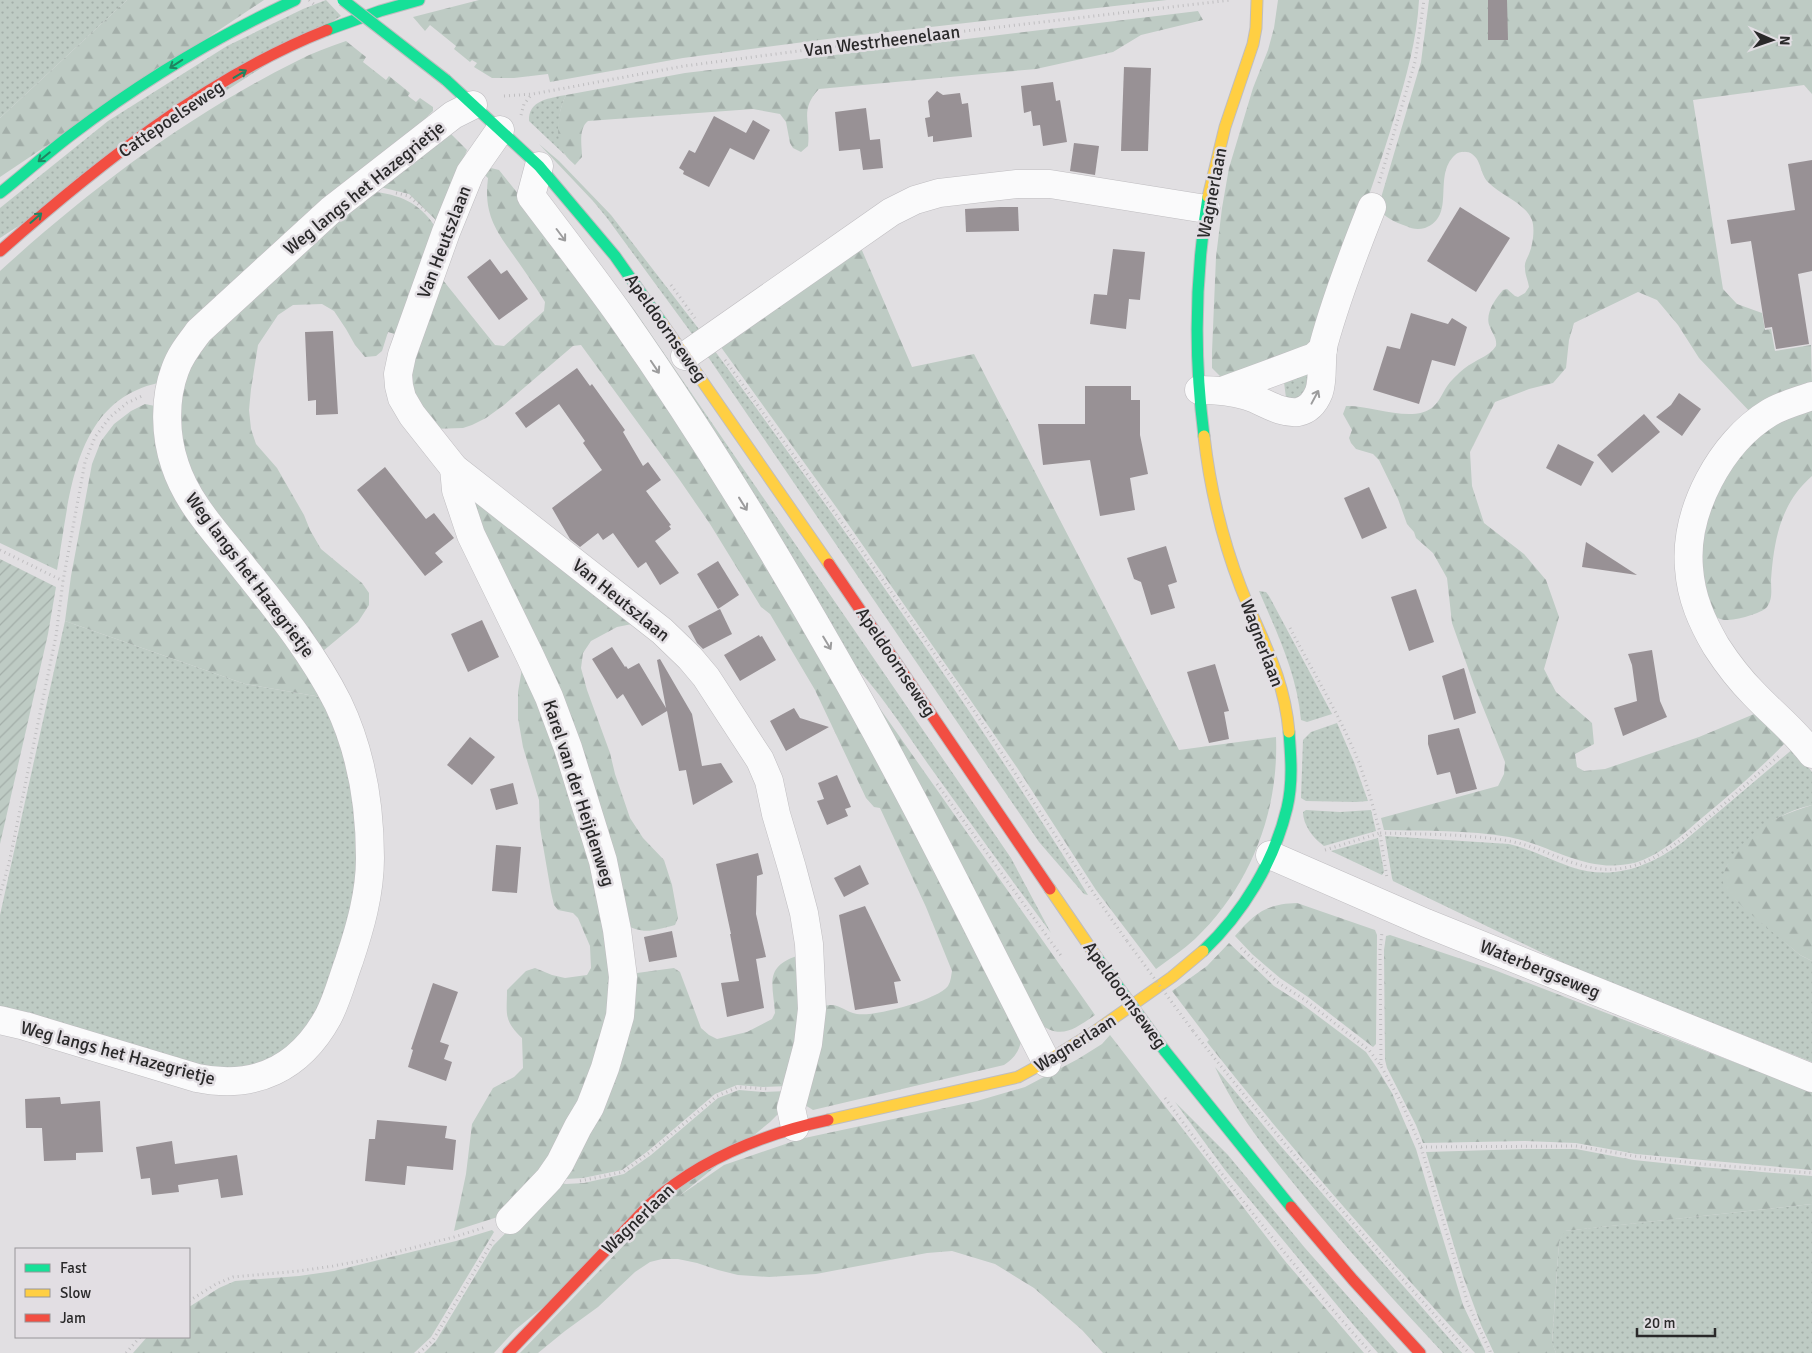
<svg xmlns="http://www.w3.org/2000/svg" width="1812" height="1353" font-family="Signika,sans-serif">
  <defs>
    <pattern id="grass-dots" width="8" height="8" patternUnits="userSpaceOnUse" patternTransform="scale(1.25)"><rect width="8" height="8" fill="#becbc4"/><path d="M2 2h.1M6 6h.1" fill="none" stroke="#a3aea9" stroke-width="1.8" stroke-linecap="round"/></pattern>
    <pattern id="forest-firs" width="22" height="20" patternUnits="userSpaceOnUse" patternTransform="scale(1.25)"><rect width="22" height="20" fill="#becbc4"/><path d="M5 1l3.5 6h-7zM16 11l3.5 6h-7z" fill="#a3aea9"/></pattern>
    <pattern id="garden-furrows" width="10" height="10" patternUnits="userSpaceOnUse" patternTransform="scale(1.25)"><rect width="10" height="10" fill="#becbc4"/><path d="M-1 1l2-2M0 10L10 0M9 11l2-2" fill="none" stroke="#a3aea9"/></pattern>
  </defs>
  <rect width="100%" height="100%" fill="#e1dfe2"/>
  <g fill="url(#grass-dots)">
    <path d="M0,0H127L0,118Z"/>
    <path d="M326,0L341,16L0,238V208L108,121L227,46L303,9Z"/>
    <path d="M566,95C557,113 556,136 565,155L529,121C528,100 550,98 566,95Z"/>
    <path d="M539,144L559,161L611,215L705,337L698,342L607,218L593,201Z"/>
    <path d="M580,238L635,311L1011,858L1051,933C1009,877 969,821 928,764C902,727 878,688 845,656Z"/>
    <path d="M712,347C842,526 971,706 1088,895L1084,894L1039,842L704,351Z"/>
    <path d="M1307,373L1311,377L1313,389L1292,403L1286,398L1284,382Z"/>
    <path d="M1259,591L1266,592L1269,596L1332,714L1307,722L1301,720C1297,674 1277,633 1259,591Z"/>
    <path d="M65,621L245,684L321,697L337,731L354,799L358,854L355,884L349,915L328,982L317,1010L295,1041L282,1052L261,1063L233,1068L201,1066L0,1007V915Z"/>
    <path d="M1337,723L1354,762L1368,801L1356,802L1306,801L1301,798L1303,740L1311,732Z"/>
    <path d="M1794,748L1812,772V805C1771,815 1751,834 1726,867L1736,900L1800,955L1812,961V1062L1580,971L1393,881L1392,878L1385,836L1509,844C1531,849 1550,860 1571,867C1613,881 1649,867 1683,842Z"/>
    <path d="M1306,810L1340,812L1371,810L1376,831L1324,846C1313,838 1303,825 1303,812Z"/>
    <path d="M1378,838L1384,872L1382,875L1331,851Z"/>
    <path d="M1215,1067L1278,1143L1462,1353H1443C1392,1298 1341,1243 1294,1184C1264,1147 1235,1111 1215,1067Z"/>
    <path d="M1175,1102L1228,1155L1305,1248L1398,1353H1378L1356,1328L1225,1170Z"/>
    <path d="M1812,1204V1353H1556L1552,1343L1559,1242L1564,1231Z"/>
  </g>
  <g fill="url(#forest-firs)">
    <path d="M127,0H264L0,177V118Z"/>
    <path d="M479,0H1167L835,38L683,58L550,82L548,74L514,78H492L474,67L477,63L472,60L470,62L454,49L456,46L430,25L425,31L413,17Z"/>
    <path d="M1278,0H1419C1417,40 1406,77 1395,115C1372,193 1342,268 1314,344L1221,377L1212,368V352L1216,257L1222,208L1229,168L1253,88L1268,50L1274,28Z"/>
    <path d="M1429,0H1812V94L1804,85L1693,100L1723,289L1737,304L1762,313L1765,330L1771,329L1775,351L1811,345L1812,386L1752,414L1699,358L1678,325L1657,300L1638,292L1574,323L1569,340L1566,368L1553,383L1529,389L1495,402L1470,452L1472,486L1484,523L1524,554L1546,580L1559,617L1544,669L1556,692L1592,723L1594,744L1575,754L1577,767L1584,771L1605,769L1699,737L1759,712L1788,740C1761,768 1732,793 1703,817C1683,834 1660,856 1634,863C1586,874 1552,845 1509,837C1468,830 1425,831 1384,830L1381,818L1498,786L1504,774L1505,762L1474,685L1452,623L1447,578L1433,553L1416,538L1414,532L1407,524L1398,499L1379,460L1373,454L1356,449L1351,443L1349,438L1352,430L1343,414L1346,406C1371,405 1413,424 1433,407C1442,399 1444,387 1453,379C1458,374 1465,367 1471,364C1480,358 1489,356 1496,346C1497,338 1493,335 1490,327C1484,315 1495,299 1503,290L1507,289L1515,296L1518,297L1525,293L1529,287C1528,280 1525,275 1525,268C1524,263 1527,259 1529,254C1533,245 1535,229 1532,220C1525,203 1502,196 1489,183C1480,175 1482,161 1472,154C1468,151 1459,151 1455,155C1432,176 1457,216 1425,228C1418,230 1412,229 1406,226C1395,222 1385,218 1378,208L1421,62Z"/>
    <path d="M1198,11L1203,20L1141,35L1113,52L1036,69L819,89C799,110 811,122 808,146L801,152L793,148L790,143L786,122L780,114L753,109L588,121C578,129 582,146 582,157L575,165C571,161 567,158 564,153C554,136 558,111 566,95L685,73Z"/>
    <path d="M346,41L366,57L363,62L386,80L389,76L410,93L408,96L416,102L420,98L433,107V111L158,383C72,402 70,499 57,570L0,543V271C89,190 188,115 297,61C312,53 329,47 346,41Z"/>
    <path d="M451,134L467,150L439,223L409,194L380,187Z"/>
    <path d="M491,168L499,170L524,201L717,479L899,792L1021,1042C1018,1053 1014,1058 1004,1065L813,1110L805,1105L824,1006C840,1002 843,1012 857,1014C875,1017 937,1000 948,986C951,981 951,976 952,971L926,907L880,808L874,807L866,798L815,690L770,614L761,607L710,524L679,479L581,345L573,346L504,405L486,418L472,425L463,428L431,429L405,378L438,274L495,345L504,346L544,311L545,302C537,289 528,276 519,263C498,233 483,217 488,178L480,171Z"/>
    <path d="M376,192C405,196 422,205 438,231L401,336L388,332L382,351L376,356L365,357L355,345L346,329L334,311L322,304L293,305L278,315L258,345L251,389L249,410L251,429L256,444L277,468L304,515L310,530L321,549L362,583L369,593V605L358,622L323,651C301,618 277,588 252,558C239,541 223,525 211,507C180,461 169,414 193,361C197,353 204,346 209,339L339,220Z"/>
    <path d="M858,241L912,367L974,354L1179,750L1276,737C1279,812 1250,887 1195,939C1183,950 1169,959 1156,969L1096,890L1018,769L969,698L839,511L718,343Z"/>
    <path d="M145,404L155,406V416L321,697L245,684L65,621L71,576L92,464L101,441L114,424L131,411Z"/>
    <path d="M1812,406V476C1780,504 1774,540 1771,580C1771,589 1773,599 1767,607C1761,614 1733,621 1724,620C1719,619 1714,616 1709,614L1701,582L1702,530L1724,475L1764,429Z"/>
    <path d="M469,495L637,623L617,627L591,641L583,653L581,668L587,690L610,753L615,774L630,818L643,838L664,860L672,885L678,918L675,925C651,931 644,935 622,923L536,653Z"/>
    <path d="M524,657L572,783L617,978L586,1105L507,1214L454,1231L466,1174L472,1124L493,1088L514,1077L523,1068L522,1038C503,1020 507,1014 507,990L526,971L535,968L552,975L565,978L587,975L591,968L590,946L578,918L573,913L558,910L554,905L551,892L540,828L539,800L523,747L518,718V692Z"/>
    <path d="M873,703H876L1095,1015C1073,1030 1060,1041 1036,1021Z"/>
    <path d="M1812,805V961L1800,955C1781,939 1762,924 1744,908C1738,902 1730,895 1725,888C1714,869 1751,833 1766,824C1777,817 1799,809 1812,805Z"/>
    <path d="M1297,903L1375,930L1377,935L1376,1044L1373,1047L1308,997L1280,978L1252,954L1235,936C1255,913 1266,904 1297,903Z"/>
    <path d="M1390,935L1497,971L1812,1092V1170L1636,1154L1576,1143L1525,1141L1423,1143L1416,1125L1387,1068L1385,1060L1384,950L1386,936Z"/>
    <path d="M1229,943L1274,986L1302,1004L1366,1052L1377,1068L1392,1093L1416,1149L1463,1305L1485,1351V1353H1475C1382,1252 1292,1150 1207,1042L1209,1040L1172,991L1207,966Z"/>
    <path d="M797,956L804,978L789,1086L763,1087L737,1085L715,1094L648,1151L622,1170L583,1178L566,1179L557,1178L631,979L637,973L674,968L680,972L701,1028L709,1035L717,1039L747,1032L772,1019L775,1013C773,984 764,967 797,956Z"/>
    <path d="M1110,1035L1285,1261L1364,1353H1103L1082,1330L1034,1288L995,1264L952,1251L927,1253L816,1274L769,1277L738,1275L718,1270L697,1263L678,1259H662L650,1262L635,1272L598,1307L565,1331L538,1353H520L656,1212L724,1165L800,1139L977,1101L1025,1087L1078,1059L1102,1044Z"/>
    <path d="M739,1090L763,1092L788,1091L779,1113L770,1122L515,1330L494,1353H424L436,1341L493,1246L555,1182L566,1184L584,1183L624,1174L651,1155L718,1098Z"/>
    <path d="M1526,1149H1576L1634,1160L1701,1167L1812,1176V1204L1565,1231L1559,1242L1552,1342L1556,1353H1494L1481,1325L1463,1276L1426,1152Z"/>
    <path d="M492,1230L494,1232L431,1337L414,1353H133L147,1337H189V1307L219,1288L235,1281L299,1276L334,1271L456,1241Z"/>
  </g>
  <path fill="url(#garden-furrows)" d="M0,559L56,587L48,634L0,844Z"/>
  <g fill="#989195">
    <path d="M1488,0H1507L1508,40H1488Z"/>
    <path d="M1124,67L1151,68L1148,151H1121Z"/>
    <path d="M1053,82L1056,101L1060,100L1067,142L1043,146L1040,125L1033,126L1031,111L1024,113L1021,86Z"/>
    <path d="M937,91L943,95L960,93L962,104L968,103L972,137L933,142V136L928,137L925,118L930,117L928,101Z"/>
    <path d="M866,108L870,140L880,139L883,168L863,170L860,149L839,151L835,112Z"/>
    <path d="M714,116L746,133L753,120L770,130L754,160L730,148L709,187L683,174L684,171L679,168L689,150L695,153Z"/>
    <path d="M1074,143L1099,146L1095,175L1070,171Z"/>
    <path d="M1812,160V271L1798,274L1809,344L1776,349L1772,327L1765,328L1751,241L1731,244L1727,220L1795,210L1788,164Z"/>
    <path d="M1000,207H1018L1019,231L966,232L965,209Z"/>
    <path d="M1460,207L1510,238L1476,292L1427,261Z"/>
    <path d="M1113,249L1145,252L1140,300L1129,299L1126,329L1090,324L1094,294L1107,295Z"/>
    <path d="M490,259L501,274L507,270L528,299L499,320L467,277Z"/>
    <path d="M1411,313L1448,324L1452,318L1467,327L1455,366L1432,360L1419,404L1373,390L1387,346L1400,349Z"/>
    <path d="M333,331L338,414L316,415V400L308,401L305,332Z"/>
    <path d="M577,368L590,386L592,384L625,430L623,432L643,466L648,462L661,480L646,491L671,525L669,526L671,529L655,541L679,573L660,585L646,562L638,568L613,533L603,540L598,533L580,547L570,539L552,508L602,470L583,443L585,441L559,404L526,428L515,413Z"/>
    <path d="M1085,386H1131V400H1140V435L1148,474L1130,478L1135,510L1100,516L1090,460L1043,465L1038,424H1085Z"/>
    <path d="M1679,393L1701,409L1682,436L1656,417L1671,405Z"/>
    <path d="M1644,414L1660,432L1612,473L1597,455Z"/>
    <path d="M1558,444L1594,462L1581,486L1546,468Z"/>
    <path d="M385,467L426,519L434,513L454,538L435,553L443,562L425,576L357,490Z"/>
    <path d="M1369,487L1387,528L1362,539L1344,498Z"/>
    <path d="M1586,542L1637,575L1582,567Z"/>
    <path d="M1166,546L1177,582L1168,585L1175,608L1151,615L1141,582L1134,579L1127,558Z"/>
    <path d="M718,561L739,595L718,609L697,574Z"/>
    <path d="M1416,589L1434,642L1409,651L1391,597Z"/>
    <path d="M720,609L732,634L703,649L697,643L688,626Z"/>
    <path d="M482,620L499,657L468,672L451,634Z"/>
    <path d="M759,635L760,637L762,636L776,660L740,681L724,655Z"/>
    <path d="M612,647L625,667L626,666L628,669L639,663L666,708L657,660L660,659L692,714L702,766L721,763L733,782L693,805L686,770L679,771L667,711L642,726L623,694L617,699L592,659Z"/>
    <path d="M1652,650L1660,701L1667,717L1623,736L1614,708L1637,701L1632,665L1628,654Z"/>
    <path d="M1215,664L1229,711L1224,712L1229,739L1209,743L1187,672Z"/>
    <path d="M1464,668L1476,713L1454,720L1442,676Z"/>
    <path d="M794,708L800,718L829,727L786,751L770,721Z"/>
    <path d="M1459,728L1477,789L1456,794L1450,772L1437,775L1428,744V735Z"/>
    <path d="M470,737L495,757L472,785L447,765Z"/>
    <path d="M837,775L851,807L845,809L848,816L827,825L817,801L824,799L818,783Z"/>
    <path d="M513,783L518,804L496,810L490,789Z"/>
    <path d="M496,845L521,847L517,893L492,891Z"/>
    <path d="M758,853L763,874L757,876L756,914L766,957L756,959L764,1008L727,1017L721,983L739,981L730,934H731L716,864Z"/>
    <path d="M860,865L869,884L844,897L834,878Z"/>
    <path d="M865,906L901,981L894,982L898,1003L855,1010L839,915Z"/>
    <path d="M672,931L677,957L649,962L644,937Z"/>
    <path d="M433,983L458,992L440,1042L449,1045L444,1059L452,1062L446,1081L408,1067L413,1050L411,1049Z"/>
    <path d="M60,1097L61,1104L100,1101L103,1152L76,1153V1160L44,1161L42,1128H26L25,1099Z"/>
    <path d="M377,1120L447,1126L445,1138L456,1140L453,1170L407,1166L405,1185L365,1181L369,1139H375Z"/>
    <path d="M172,1141L175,1164L237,1155L243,1195L221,1198L218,1179L178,1185L179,1192L152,1195L150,1178L141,1179L136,1147Z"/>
  </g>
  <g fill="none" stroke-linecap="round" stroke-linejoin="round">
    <g stroke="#bfbdc0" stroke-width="29">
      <g id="street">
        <path d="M500,130L470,173L446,232L402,355L398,374L399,386L402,398L412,415L454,468L662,631L690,658L706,677L760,760L769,781L776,814L792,868L804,913L809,944L812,1009L808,1044L791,1108L795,1127"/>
        <path d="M539,166L531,196C562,237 593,277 622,318C699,428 769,542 835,658C911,790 977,927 1047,1063"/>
        <path d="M685,356L891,212L915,200L939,193L1017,184H1050L1206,209"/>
        <path d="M1199,390C1216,390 1231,391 1247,396C1264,401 1279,414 1298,412C1308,410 1315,402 1319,392C1324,377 1320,359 1324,343C1337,296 1354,252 1372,207"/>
        <path d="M1225,390L1306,360L1314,357L1323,349"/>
        <path d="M1812,396C1798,401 1782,405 1769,413C1721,442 1684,511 1689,568C1691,598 1702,622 1716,646C1727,663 1740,680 1754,694C1774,715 1795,731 1812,754"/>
        <path d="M454,468L456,490L471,535L530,656L549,697L568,748L603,861L617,930L623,977L620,1016L605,1068L590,1107L578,1127L560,1163L549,1179L510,1220"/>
        <path d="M1270,855L1426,923L1812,1078"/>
        <path d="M0,1020L25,1026L197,1078C255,1090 300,1068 328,1017C337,1000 342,980 349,961C360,928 370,894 370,858C370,805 361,751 338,703C310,647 270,601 232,553C210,526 186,499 175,465C165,436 164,399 175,370C180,355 190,343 199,331L331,210L453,115L473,105"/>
      </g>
    </g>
    <g stroke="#bfbdc0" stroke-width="13">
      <g id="fast">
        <path d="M327,30L380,11L419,0"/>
        <path d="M446,80L539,166L615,256L662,323"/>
        <path d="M0,193C24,174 46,154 71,135C141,82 215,37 295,0"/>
        <path d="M1204,436C1194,358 1195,276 1208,197"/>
        <path d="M1203,951C1243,913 1274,862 1287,808C1293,783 1291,757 1289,732"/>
        <path d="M1165,1051L1291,1207"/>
      </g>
    </g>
    <g stroke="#bfbdc0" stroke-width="13">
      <g id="slow">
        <path d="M1208,197L1225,127L1253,44L1256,28L1257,0"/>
        <path d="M662,323L829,564"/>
        <path d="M1204,436C1210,488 1222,539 1241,588C1261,639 1284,675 1289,732"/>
        <path d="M1050,889L1098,959"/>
        <path d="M828,1120L1018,1077L1049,1060L1094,1032L1172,977L1203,951"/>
      </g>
    </g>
    <g stroke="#bfbdc0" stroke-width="13">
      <g id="jam">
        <path d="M0,251C97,166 206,78 327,30"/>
        <path d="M829,564L1050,889"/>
        <path d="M1291,1207L1353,1280L1420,1353"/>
        <path d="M508,1353L650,1204C700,1159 763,1134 828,1120"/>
      </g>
    </g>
    <g stroke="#bfbec0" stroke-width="3" stroke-dasharray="1 4" stroke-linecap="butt">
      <path d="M504,96L533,94L684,66L837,46L1231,0"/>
      <path d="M521,115L524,104L532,94"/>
      <path d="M1379,183L1415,62L1424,0"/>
      <path d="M396,193L409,196L426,211"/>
      <path d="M671,285L695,318"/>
      <path d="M725,360C807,474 889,587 968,702C1022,782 1071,863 1127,941"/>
      <path d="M0,550L63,581"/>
      <path d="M1290,628C1313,672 1339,714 1358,760C1367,784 1374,809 1380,833C1423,834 1467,834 1509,841C1554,849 1586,881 1636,865C1659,858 1678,842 1697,827C1725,804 1752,779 1780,755"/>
      <path d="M937,784L1062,957"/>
      <path d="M1325,850L1380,833L1387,878"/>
      <path d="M0,895L9,863L56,636L63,581L85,462L95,437L110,417L127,403L142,396"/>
      <path d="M1241,948L1277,982L1305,1000L1369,1050L1381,1066L1402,1104L1421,1147L1468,1304L1490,1351V1353"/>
      <path d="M1193,1031C1280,1142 1374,1248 1469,1353"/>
      <path d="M1381,1065L1380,950L1382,932"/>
      <path d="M1165,1098C1229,1186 1298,1272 1371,1353"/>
      <path d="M1421,1147L1576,1146L1634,1156L1702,1164L1812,1173"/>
      <path d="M580,1181L623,1172L649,1153L717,1096L738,1087L769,1089"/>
      <path d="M189,1301L216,1284L233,1277L299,1271L333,1266L370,1259L454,1237L486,1227"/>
      <path d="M126,1353L140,1337"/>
      <path d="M419,1353L433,1340L494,1239"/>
    </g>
    <use href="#street" stroke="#fafafb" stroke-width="28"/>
    <use href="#fast" stroke="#16e098" stroke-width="11"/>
    <use href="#slow" stroke="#ffcf43" stroke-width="11"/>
    <use href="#jam" stroke="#f24e42" stroke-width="11"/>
    <g stroke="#bebdbe" stroke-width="13" stroke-linecap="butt">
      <g id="fast-bridge">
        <path d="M343,0L446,80"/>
        <path d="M1098,959L1165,1051"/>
      </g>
    </g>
    <g stroke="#bfbec0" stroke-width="3" stroke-dasharray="1 4" stroke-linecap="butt">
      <path d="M309,0L316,6"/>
      <path d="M1127,941L1193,1031"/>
    </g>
    <use href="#fast-bridge" stroke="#16e098" stroke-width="11"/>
  </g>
  <defs><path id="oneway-shaft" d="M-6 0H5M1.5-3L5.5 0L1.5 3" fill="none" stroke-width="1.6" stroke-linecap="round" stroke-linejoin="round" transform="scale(1.25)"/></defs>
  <g stroke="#208461">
    <use href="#oneway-shaft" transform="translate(176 64) rotate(147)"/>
    <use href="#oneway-shaft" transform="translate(240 74) rotate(-31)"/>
    <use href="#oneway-shaft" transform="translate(44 157) rotate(141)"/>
    <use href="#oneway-shaft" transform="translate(36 218) rotate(-41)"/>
  </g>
  <g stroke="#9c9c9d">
    <use href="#oneway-shaft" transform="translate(561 235) rotate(53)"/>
    <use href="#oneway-shaft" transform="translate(655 367) rotate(56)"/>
    <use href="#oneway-shaft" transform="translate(1315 397) rotate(-62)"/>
    <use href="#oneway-shaft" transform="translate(743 504) rotate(58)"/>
    <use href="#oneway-shaft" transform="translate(827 643) rotate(59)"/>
  </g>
  <g text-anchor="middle" stroke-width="5" stroke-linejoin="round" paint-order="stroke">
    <g font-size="18" fill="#2a292a" stroke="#e2dee3">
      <text transform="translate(882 41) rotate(-7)" y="6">Van Westrheenelaan</text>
      <text transform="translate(171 119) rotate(-34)" y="6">Cattepoelseweg</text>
      <text transform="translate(364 188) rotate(-39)" y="6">Weg langs het Hazegrietje</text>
      <text transform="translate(1212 193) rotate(-79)" y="6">Wagnerlaan</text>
      <text transform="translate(444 242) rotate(-69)" y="6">Van Heutszlaan</text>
      <text transform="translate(666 328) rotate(55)" y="6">Apeldoornseweg</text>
      <text transform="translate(250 575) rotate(53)" y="6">Weg langs het Hazegrietje</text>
      <text transform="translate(621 600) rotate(39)" y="6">Van Heutszlaan</text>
      <text transform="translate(1262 643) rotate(69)" y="6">Wagnerlaan</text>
      <text transform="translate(896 662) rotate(56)" y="6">Apeldoornseweg</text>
      <text transform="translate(579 793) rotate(72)" y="6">Karel van der Heijdenweg</text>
      <text transform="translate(1540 969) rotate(22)" y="6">Waterbergseweg</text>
      <text transform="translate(1125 995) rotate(54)" y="6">Apeldoornseweg</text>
      <text transform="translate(1075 1043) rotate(-32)" y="6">Wagnerlaan</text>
      <text transform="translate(118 1053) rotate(15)" y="6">Weg langs het Hazegrietje</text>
      <text transform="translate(638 1219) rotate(-44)" y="6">Wagnerlaan</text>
    </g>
  </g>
  <rect x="15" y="1248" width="175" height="90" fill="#e2dee3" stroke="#989699"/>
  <rect x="25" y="1264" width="25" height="8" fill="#16e098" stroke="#989699"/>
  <text x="60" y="1273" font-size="15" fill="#2a292a">Fast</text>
  <rect x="25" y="1289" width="25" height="8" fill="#ffcf43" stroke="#989699"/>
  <text x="60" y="1298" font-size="15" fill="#2a292a">Slow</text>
  <rect x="25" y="1314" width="25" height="8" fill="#f24e42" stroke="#989699"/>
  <text x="60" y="1323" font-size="15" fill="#2a292a">Jam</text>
  <g transform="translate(1772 40) rotate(92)" stroke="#e2dee3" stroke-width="4" paint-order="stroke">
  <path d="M0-4L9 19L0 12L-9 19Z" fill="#2a292a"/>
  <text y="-8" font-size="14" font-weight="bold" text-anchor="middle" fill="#2a292a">N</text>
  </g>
  <path d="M1637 1328v8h78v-8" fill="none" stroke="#2a292a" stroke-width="2.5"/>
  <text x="1644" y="1328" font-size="15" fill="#2a292a" stroke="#e2dee3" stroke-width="4" paint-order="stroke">20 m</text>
</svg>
